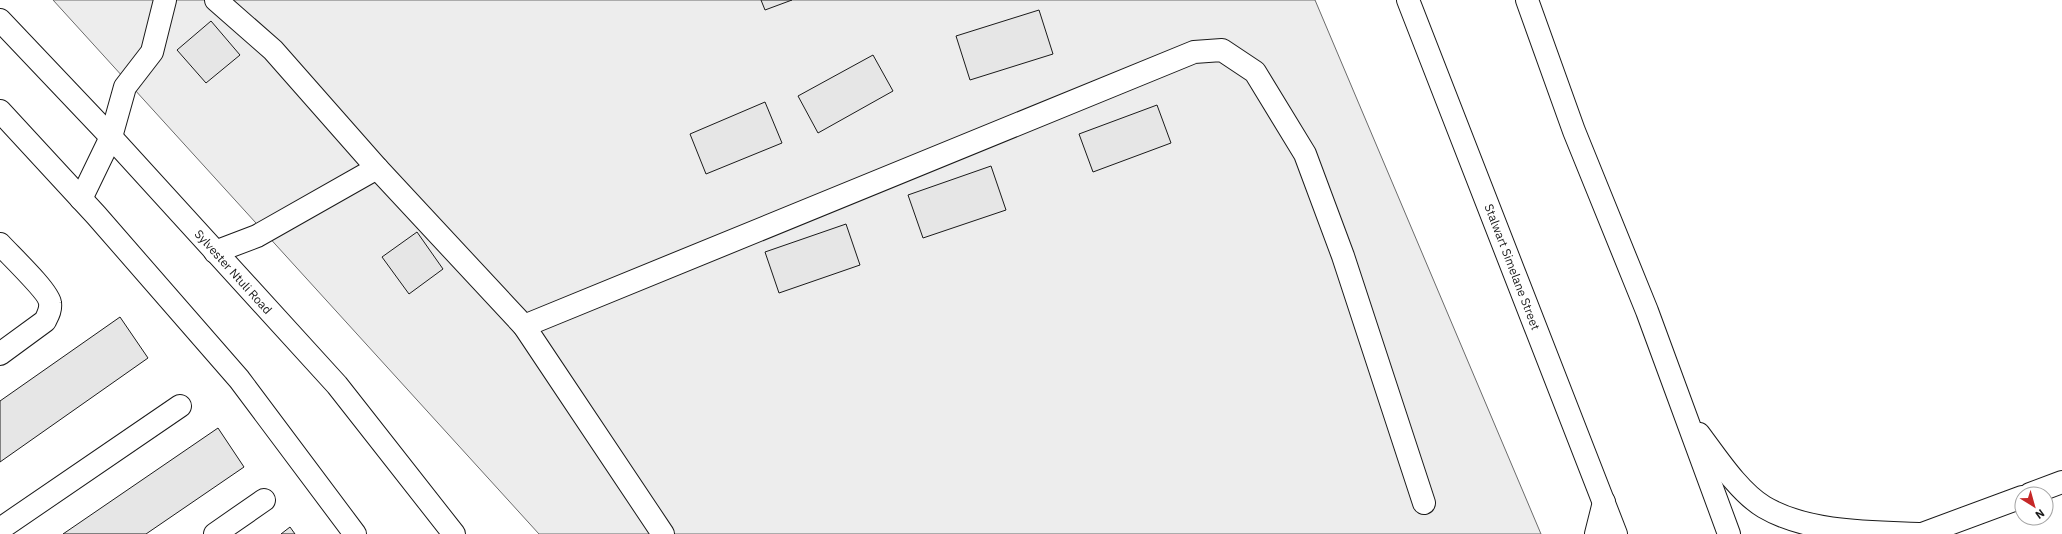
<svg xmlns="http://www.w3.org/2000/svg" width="2062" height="534" font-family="'IBM Plex Sans',sans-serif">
  <rect width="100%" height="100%" fill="#fff"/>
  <path fill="#ededed" stroke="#6a6a6a" d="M53,0H1315L1541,534H539Z"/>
  <g fill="#e6e6e6" stroke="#1a1a1a">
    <path d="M761,0H792L765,10Z"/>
    <path d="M1039,10L1053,54L970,80L956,36Z"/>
    <path d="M211,21L240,55L206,83L177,50Z"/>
    <path d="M873,55L893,91L818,133L798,96Z"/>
    <path d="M765,102L782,143L706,174L690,134Z"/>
    <path d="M1157,105L1171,143L1093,172L1079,134Z"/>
    <path d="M991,166L1006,210L923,238L908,195Z"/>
    <path d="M846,224L860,265L779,293L765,252Z"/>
    <path d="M417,232L443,269L409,294L382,257Z"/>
    <path d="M120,317L148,358L0,462V401Z"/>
    <path d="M218,428L244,467L146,534H63Z"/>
    <path d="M290,527L295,534H281Z"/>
  </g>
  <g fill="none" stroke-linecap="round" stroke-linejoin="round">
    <g stroke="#1a1a1a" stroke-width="24">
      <g id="minor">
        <path d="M216,0L273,50L377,168L524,326L663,534"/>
        <path d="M81,199L111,137L125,87L152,52L165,0"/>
        <path d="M0,244C10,255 49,292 50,303C51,310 48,315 45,321L0,354"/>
        <path d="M215,252L257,236L377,168"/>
        <path d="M524,326L1194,52L1222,50L1255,72L1305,154L1343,256L1424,503"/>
        <path d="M0,529L180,406"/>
        <path d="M215,534L264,500"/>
      </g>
    </g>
    <g stroke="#1a1a1a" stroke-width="24">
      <g id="major">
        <path d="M0,20L111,137L337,385L454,534"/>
        <path d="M0,111L96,215L239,379L355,534"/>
        <path d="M2030,494L2062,482"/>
        <path d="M1922,534L2022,497"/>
      </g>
    </g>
    <g stroke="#1a1a1a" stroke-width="24">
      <g id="highway">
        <path d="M1408,0L1616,534"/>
        <path d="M1527,0L1574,131L1647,311L1729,534"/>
        <path d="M1699,434C1717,458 1739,492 1764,507C1808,533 1871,532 1922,534"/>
        <path d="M1596,534L1604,502"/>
      </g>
    </g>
    <use href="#minor" stroke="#fff" stroke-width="22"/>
    <use href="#major" stroke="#fff" stroke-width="22"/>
    <use href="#highway" stroke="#fff" stroke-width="22"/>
  </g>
  <g text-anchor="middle" stroke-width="3" stroke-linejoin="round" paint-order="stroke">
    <g font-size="12" fill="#1a1a1a" stroke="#fff">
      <text transform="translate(1512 267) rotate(69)" y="4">Stalwart Simelane Street</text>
      <text transform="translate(233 272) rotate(48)" y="4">Sylvester Ntuli Road</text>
    </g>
  </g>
  <g transform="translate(2034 506) rotate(143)"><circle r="19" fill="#ffffff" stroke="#a3a3a3"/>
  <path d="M0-3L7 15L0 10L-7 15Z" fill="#c62828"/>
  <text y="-6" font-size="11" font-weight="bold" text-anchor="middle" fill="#1a1a1a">N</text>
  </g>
</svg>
